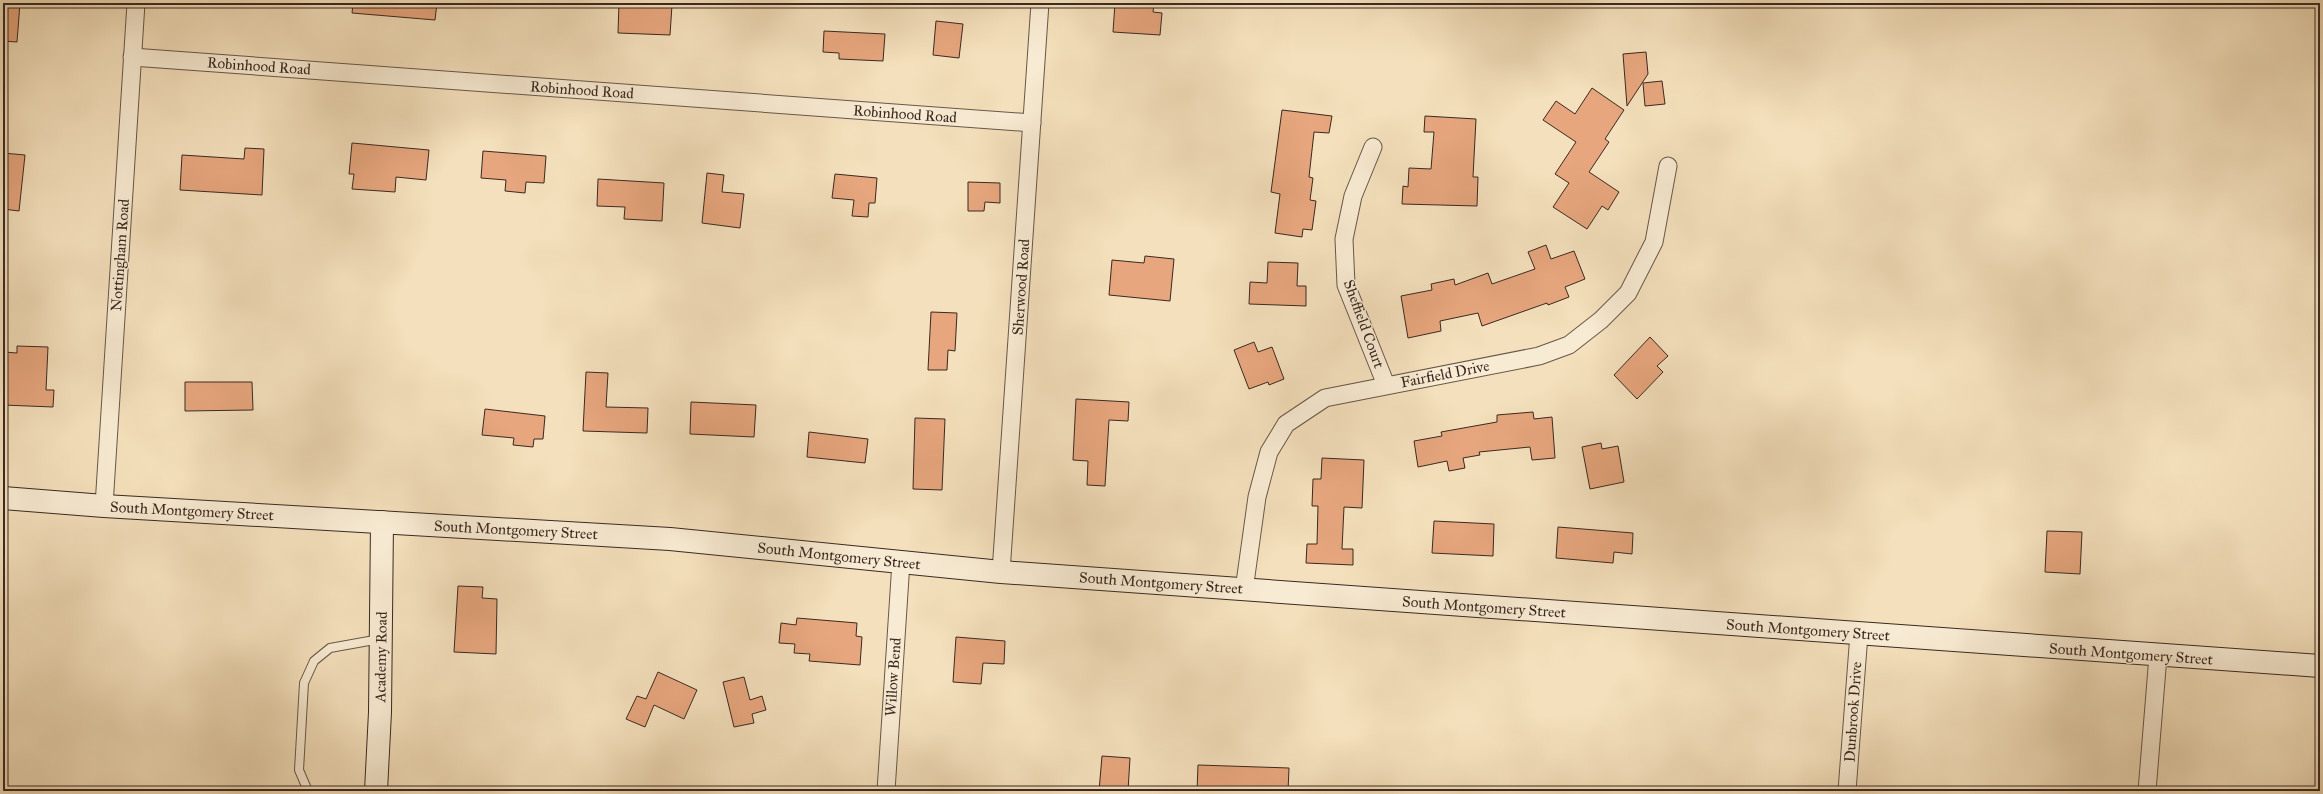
<svg xmlns="http://www.w3.org/2000/svg" width="2323" height="794" font-family="'IM FELL Great Primer',serif">
  <rect width="100%" height="100%" fill="#f4e0bc"/>
  <filter id="stains"><feTurbulence type="fractalNoise" baseFrequency=".005" numOctaves="4"/><feColorMatrix values="0 0 0 0 .2 0 0 0 0 .09 0 0 0 0 .02 0 0 0 .5 -.17"/></filter>
  <radialGradient id="worn" r=".72"><stop offset=".6" stop-color="#630" stop-opacity="0"/><stop offset="1" stop-color="#630" stop-opacity=".3"/></radialGradient>
  <g fill="#e7a67e" stroke="#3a2921">
    <path d="M3,3H20L17,42L3,41Z"/>
    <path d="M353,3H437L435,20L352,13Z"/>
    <path d="M619,3L672,5L670,35L618,33Z"/>
    <path d="M1115,3H1154L1153,12L1162,13L1160,35L1113,32Z"/>
    <path d="M936,21L963,24L959,58L933,55Z"/>
    <path d="M824,31L885,34L883,61L839,59V53L823,52Z"/>
    <path d="M1646,52L1648,74L1627,106L1623,54Z"/>
    <path d="M1662,81L1665,104L1645,106L1643,83Z"/>
    <path d="M1592,88L1624,110L1605,139L1609,142L1589,172L1619,192L1608,210L1602,206L1587,229L1553,207L1569,183L1555,174L1576,142L1543,120L1556,101L1575,114Z"/>
    <path d="M1282,110L1332,116L1329,133L1314,132L1309,177L1313,178L1310,200L1316,201L1312,230L1303,229L1302,237L1275,233L1280,194L1271,192Z"/>
    <path d="M1425,116L1476,119L1473,177H1478L1477,206L1402,204L1403,186L1408,187L1409,168L1431,169L1434,132H1424Z"/>
    <path d="M352,143L429,150L426,180L396,177L395,192L352,189L354,174H349Z"/>
    <path d="M245,148L264,149L262,195L180,190L182,155L244,159Z"/>
    <path d="M483,151L546,156L544,183L526,182L525,193L505,191L506,180L481,178Z"/>
    <path d="M3,153L25,155L19,211L3,209Z"/>
    <path d="M707,173L724,175L722,192L744,194L740,228L702,223Z"/>
    <path d="M835,174L877,178L875,203H869L868,217L852,216L854,200L832,198Z"/>
    <path d="M598,179L664,183L662,221L624,219L625,207L597,206Z"/>
    <path d="M968,182L1000,183V203L985,202L984,211H968Z"/>
    <path d="M1546,245L1551,259L1574,251L1585,279L1565,287L1569,297L1548,305L1547,303L1482,326L1478,313L1440,321L1441,331L1408,338L1401,296L1432,290L1431,284L1454,279L1455,285L1488,273L1492,284L1535,269L1528,252Z"/>
    <path d="M1145,256L1174,259L1170,301L1109,295L1112,260L1144,263Z"/>
    <path d="M1268,262L1298,263L1297,286H1306V306L1249,304L1250,282L1267,283Z"/>
    <path d="M931,312L957,313L955,351L948,350L947,370H928Z"/>
    <path d="M1650,337L1668,356L1657,366L1663,372L1637,399L1614,375Z"/>
    <path d="M1254,342L1258,352L1272,347L1284,379L1269,385L1268,382L1249,389L1234,350Z"/>
    <path d="M17,346L48,347L46,390H54L53,407L3,405L4,352L17,353Z"/>
    <path d="M586,372L608,373L606,407L648,408L647,433L583,431Z"/>
    <path d="M185,382H252L253,410L185,411Z"/>
    <path d="M1076,399L1129,402L1128,421L1109,420L1105,486L1087,485L1088,461L1073,460Z"/>
    <path d="M691,402L756,405L754,437L690,434Z"/>
    <path d="M485,409L545,416L543,439H534L533,447L513,445L514,438L482,435Z"/>
    <path d="M1533,412L1534,419L1552,417L1555,458L1532,460L1530,447L1479,452L1480,455L1463,458L1465,468L1449,471L1447,461L1418,467L1414,441L1442,436L1441,432L1497,422V415Z"/>
    <path d="M915,418L945,419L942,490L913,489Z"/>
    <path d="M809,432L868,439L865,463L807,457Z"/>
    <path d="M1601,443L1602,449L1618,446L1624,482L1590,489L1582,447Z"/>
    <path d="M1322,458L1364,460L1362,508L1344,507L1342,549H1353V565L1306,563L1307,544H1317L1318,506H1312L1313,479H1321Z"/>
    <path d="M1434,521L1494,524L1493,556L1432,553Z"/>
    <path d="M1558,527L1633,533L1632,554L1614,552L1613,563L1556,558Z"/>
    <path d="M2047,531L2082,532L2080,574L2045,572Z"/>
    <path d="M458,586L483,587L482,598L497,599L496,654L454,652Z"/>
    <path d="M797,618L857,623L856,636L862,637L860,665L809,661L810,654L794,653L795,644L779,643L781,623L796,625Z"/>
    <path d="M956,637L1005,641L1004,664L983,663L981,684L953,682Z"/>
    <path d="M658,672L697,690L684,719L654,705L645,727L626,719L637,696L646,699Z"/>
    <path d="M744,677L750,700L762,696L766,710L752,714L754,723L734,727L723,682Z"/>
    <path d="M1102,756L1130,758L1128,791H1099Z"/>
    <path d="M1198,765L1289,768L1288,791H1197Z"/>
  </g>
  <g fill="none" stroke-linecap="round" stroke-linejoin="round">
    <g stroke="#685748" stroke-width="10">
      <path id="lane" d="M308,791L299,770L304,683L314,661L330,648L380,639"/>
    </g>
    <g stroke="#685748" stroke-width="19">
      <g id="street">
        <path d="M132,57L1032,123"/>
        <path d="M1373,147L1353,196L1344,239L1346,285L1386,385"/>
        <path d="M104,506L136,3"/>
        <path d="M1001,572L1040,3"/>
        <path d="M1244,590L1257,497L1269,452L1286,424L1325,398L1539,356L1569,345L1601,320L1628,293L1654,242L1668,166"/>
        <path d="M886,791L901,562"/>
        <path d="M1847,791L1859,634"/>
        <path d="M2147,791L2158,656"/>
      </g>
    </g>
    <g stroke="#3a2921" stroke-width="24">
      <g id="secondary">
        <path d="M3,498L104,506L670,539L1001,572L2320,666"/>
        <path d="M376,791L380,712L382,522"/>
      </g>
    </g>
    <use href="#lane" stroke="#f8ebd3" stroke-width="8"/>
    <use href="#street" stroke="#f8ebd3" stroke-width="17"/>
    <use href="#secondary" stroke="#f8ebd3" stroke-width="22"/>
  </g>
  <g text-anchor="middle" stroke-width="3" stroke-linejoin="round" paint-order="stroke">
    <g font-size="15" fill="#3a2921" stroke="#f8ebd3">
      <text transform="translate(259 66) rotate(4)" y="5">Robinhood Road</text>
      <text transform="translate(582 90) rotate(4)" y="5">Robinhood Road</text>
      <text transform="translate(905 114) rotate(4)" y="5">Robinhood Road</text>
      <text transform="translate(120 255) rotate(-86)" y="5">Nottingham Road</text>
      <text transform="translate(1021 287) rotate(-86)" y="5">Sherwood Road</text>
      <text transform="translate(1364 324) rotate(70)" y="5">Sheffield Court</text>
      <text transform="translate(1445 374) rotate(-11)" y="5">Fairfield Drive</text>
      <text transform="translate(192 511) rotate(3)" y="5">South Montgomery Street</text>
      <text transform="translate(516 530) rotate(3)" y="5">South Montgomery Street</text>
      <text transform="translate(839 556) rotate(6)" y="5">South Montgomery Street</text>
      <text transform="translate(1161 583) rotate(4)" y="5">South Montgomery Street</text>
      <text transform="translate(1484 607) rotate(4)" y="5">South Montgomery Street</text>
      <text transform="translate(1808 630) rotate(4)" y="5">South Montgomery Street</text>
      <text transform="translate(2131 654) rotate(4)" y="5">South Montgomery Street</text>
      <text transform="translate(381 657) rotate(-89)" y="5">Academy Road</text>
      <text transform="translate(893 677) rotate(-86)" y="5">Willow Bend</text>
      <text transform="translate(1853 712) rotate(-86)" y="5">Dunbrook Drive</text>
    </g>
  </g>
  <rect width="2323" height="794" fill="none" stroke="#f4e0bc" stroke-width="16"/>
  <rect x="4" y="4" width="2315" height="786" fill="none" stroke="#3a2921" stroke-width="2"/>
  <rect x="8" y="8" width="2307" height="778" fill="none" stroke="#3a2921"/>
  <rect width="100%" height="100%" filter="url(#stains)"/>
  <rect width="100%" height="100%" fill="url(#worn)"/>
</svg>
